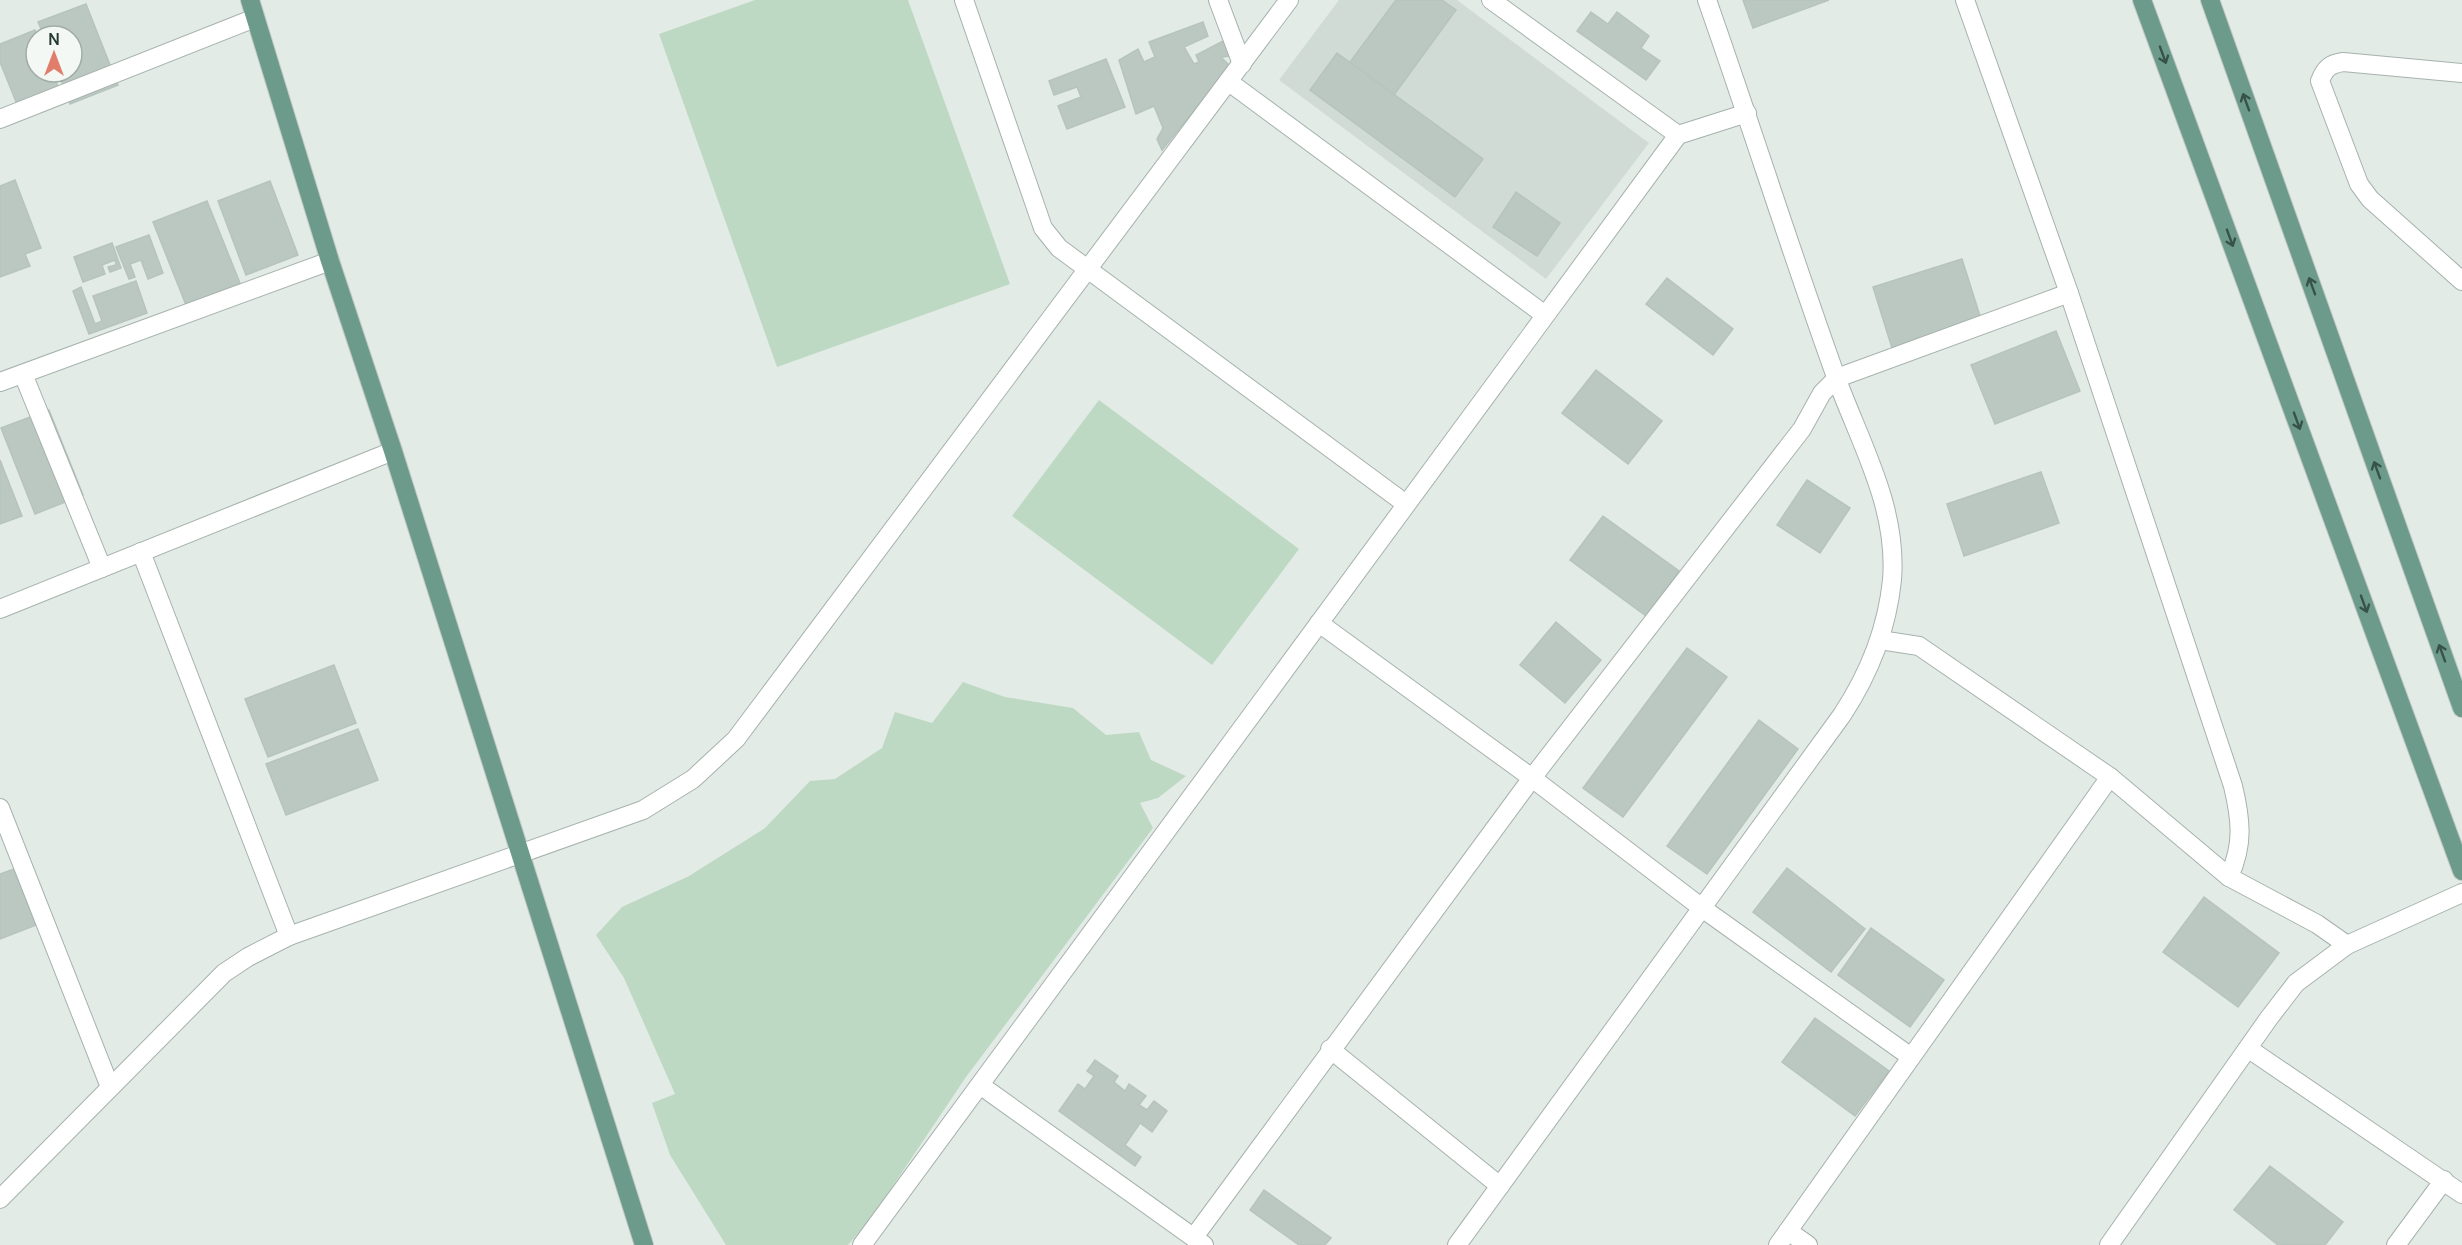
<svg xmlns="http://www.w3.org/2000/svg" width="2462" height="1245" font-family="Manrope,sans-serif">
  <rect width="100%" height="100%" fill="#e3ebe7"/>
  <path fill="#d1dbd6" d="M1339,0H1457L1649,143L1546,279L1279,80Z"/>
  <g fill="#bed9c3">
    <path d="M755,0H908L1010,284L777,367L659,34Z"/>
    <path d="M1099,400L1299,549L1212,665L1012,516Z"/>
    <path d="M963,682L1005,697L1073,708L1106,735L1139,732L1151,760L1186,776L1158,798L1140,803L1153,828L966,1077L872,1217L848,1245H726L670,1155L652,1103L675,1094L624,978L596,935L622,907L689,876L765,828L810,781L835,779L882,748L895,712L932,723Z"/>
  </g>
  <g fill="#bbc8c2" stroke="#b6c4bd" stroke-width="1.5">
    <path d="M1396,0H1442L1456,10L1394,95L1350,62Z"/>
    <path d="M1743,0H1829L1753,28Z"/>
    <path d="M86,4L118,85L70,104L58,72H72V36H44L38,22Z"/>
    <path d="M1591,12L1608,24L1617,12L1649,36L1641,48L1660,61L1646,80L1577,31Z"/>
    <path d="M1203,22L1208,36L1184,47L1194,64L1199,62L1196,55L1223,41L1231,56L1221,57L1230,66L1162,150L1157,139L1163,128L1154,106L1136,114L1119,60L1138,49L1144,62L1155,57L1149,42Z"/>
    <path d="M35,30L37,36L36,72H52L65,103L23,119L0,62V44Z"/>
    <path d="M1337,53L1483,159L1455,197L1310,90Z"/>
    <path d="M1106,59L1125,107L1067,129L1058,106L1081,97L1077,87L1054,95L1049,81Z"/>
    <path d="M15,180L41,248L25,254L30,266L0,277V186Z"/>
    <path d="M270,181L298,255L246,275L218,201Z"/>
    <path d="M1516,192L1560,223L1537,256L1493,227Z"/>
    <path d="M207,201L240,283L186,305L153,222Z"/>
    <path d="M149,235L163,273L148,279L141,260L130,264L135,277L129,279L116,247Z"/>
    <path d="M112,243L121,268L110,272L108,267L116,265L115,260L102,265L105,274L83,282L74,257Z"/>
    <path d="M1962,259L1981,319L1892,348L1873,287Z"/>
    <path d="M1667,278L1733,329L1713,355L1646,304Z"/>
    <path d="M136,281L147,313L89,334L73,291L81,287L95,324L102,321L93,296Z"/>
    <path d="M2056,331L2080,391L1995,424L1971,365Z"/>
    <path d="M1596,370L1662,421L1628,464L1562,413Z"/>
    <path d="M49,410L83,495L35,514L1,428Z"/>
    <path d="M0,460L22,516L0,524Z"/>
    <path d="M2041,472L2059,523L1964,556L1947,504Z"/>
    <path d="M1807,480L1850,508L1820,553L1777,525Z"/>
    <path d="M1603,516L1679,571L1646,616L1570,560Z"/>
    <path d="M1556,622L1601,660L1565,703L1520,665Z"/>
    <path d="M1687,648L1727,677L1623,817L1583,788Z"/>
    <path d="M334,665L356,723L268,757L245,699Z"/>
    <path d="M1759,720L1798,749L1707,874L1667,846Z"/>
    <path d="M358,729L378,780L286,815L266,764Z"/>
    <path d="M1787,868L1865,929L1831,972L1753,912Z"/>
    <path d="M14,869L36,925L0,939V874Z"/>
    <path d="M2204,897L2279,953L2238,1007L2163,952Z"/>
    <path d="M1871,928L1944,980L1910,1027L1838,975Z"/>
    <path d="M1815,1018L1889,1071L1855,1116L1782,1062Z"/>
    <path d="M1095,1060L1118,1076L1114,1082L1125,1091L1129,1084L1146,1096L1139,1105L1147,1110L1154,1101L1167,1111L1152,1132L1140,1123L1125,1145L1141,1157L1135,1166L1059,1111L1078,1084L1085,1089L1094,1076L1087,1071Z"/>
    <path d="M2270,1166L2343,1222L2325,1245H2278L2234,1210Z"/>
    <path d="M1264,1190L1331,1238L1325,1245H1299L1250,1210Z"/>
  </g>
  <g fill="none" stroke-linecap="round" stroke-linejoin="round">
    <g stroke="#a6b2ad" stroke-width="20">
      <g id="minor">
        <path d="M964,0L1043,228L1059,248L1406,504"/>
        <path d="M1218,0L1242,64"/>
        <path d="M1491,0L1678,135"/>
        <path d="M1965,0L2069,293L2233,786C2241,820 2244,844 2229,877"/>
        <path d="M2462,73L2343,62C2330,64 2325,68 2320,81L2359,184L2370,199L2462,281"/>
        <path d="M1229,82L1545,315"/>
        <path d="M0,119L255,18"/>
        <path d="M23,374L102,568"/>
        <path d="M0,382L330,261"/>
        <path d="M141,552L289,936"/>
        <path d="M0,609L393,451"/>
        <path d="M1319,623L1532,778L1702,908L1911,1057"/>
        <path d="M1880,640L1919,646L2110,777L2229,877L2317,924L2347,945"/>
        <path d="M0,808L110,1087"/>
        <path d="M1330,1049L1500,1186"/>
        <path d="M2249,1049L2462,1194"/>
        <path d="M980,1085L1204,1245"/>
        <path d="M0,1199L224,973L248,957L289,936L643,810L693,779L736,739L1289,0"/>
        <path d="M1788,1231L1808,1245"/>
        <path d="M1194,1237L1532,778L1802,429L1822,393L1837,378L2069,293"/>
        <path d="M862,1245L1678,135L1747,113"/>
        <path d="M1457,1245L1842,715C1869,674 1887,629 1892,580C1898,507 1860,443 1836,377C1791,252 1751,125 1707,0"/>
        <path d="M1778,1245L2110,777"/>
        <path d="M2109,1245L2269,1018L2296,983L2347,945L2462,893"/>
        <path d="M2396,1245L2444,1180"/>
      </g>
    </g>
    <g stroke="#c2c8c6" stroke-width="20">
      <g id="major">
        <path d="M250,0L330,261L393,451L644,1245"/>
        <path d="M2142,0L2462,871"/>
        <path d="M2210,0L2462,708"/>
      </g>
    </g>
    <use href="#minor" stroke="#fff" stroke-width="18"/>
    <use href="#major" stroke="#6d9b8b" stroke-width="18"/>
  </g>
  <defs><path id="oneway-shaft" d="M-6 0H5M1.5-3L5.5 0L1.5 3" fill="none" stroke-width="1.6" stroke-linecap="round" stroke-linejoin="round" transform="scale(1.5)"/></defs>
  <g stroke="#375249">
    <use href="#oneway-shaft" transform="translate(2163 55) rotate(70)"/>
    <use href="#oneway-shaft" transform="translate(2246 102) rotate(-110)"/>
    <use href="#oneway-shaft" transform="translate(2230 238) rotate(70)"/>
    <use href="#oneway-shaft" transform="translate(2312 286) rotate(-110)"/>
    <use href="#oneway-shaft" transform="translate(2297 421) rotate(70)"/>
    <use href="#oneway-shaft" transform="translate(2377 470) rotate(-110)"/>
    <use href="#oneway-shaft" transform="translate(2364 604) rotate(70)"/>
    <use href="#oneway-shaft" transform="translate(2442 653) rotate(-110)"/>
  </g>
  <g transform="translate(54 54)"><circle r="28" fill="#f3f8f5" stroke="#a1aca7" stroke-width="1.5"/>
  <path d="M0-4.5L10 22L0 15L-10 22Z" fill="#e17e6b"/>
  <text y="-9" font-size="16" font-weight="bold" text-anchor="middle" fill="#253a33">N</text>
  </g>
</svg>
